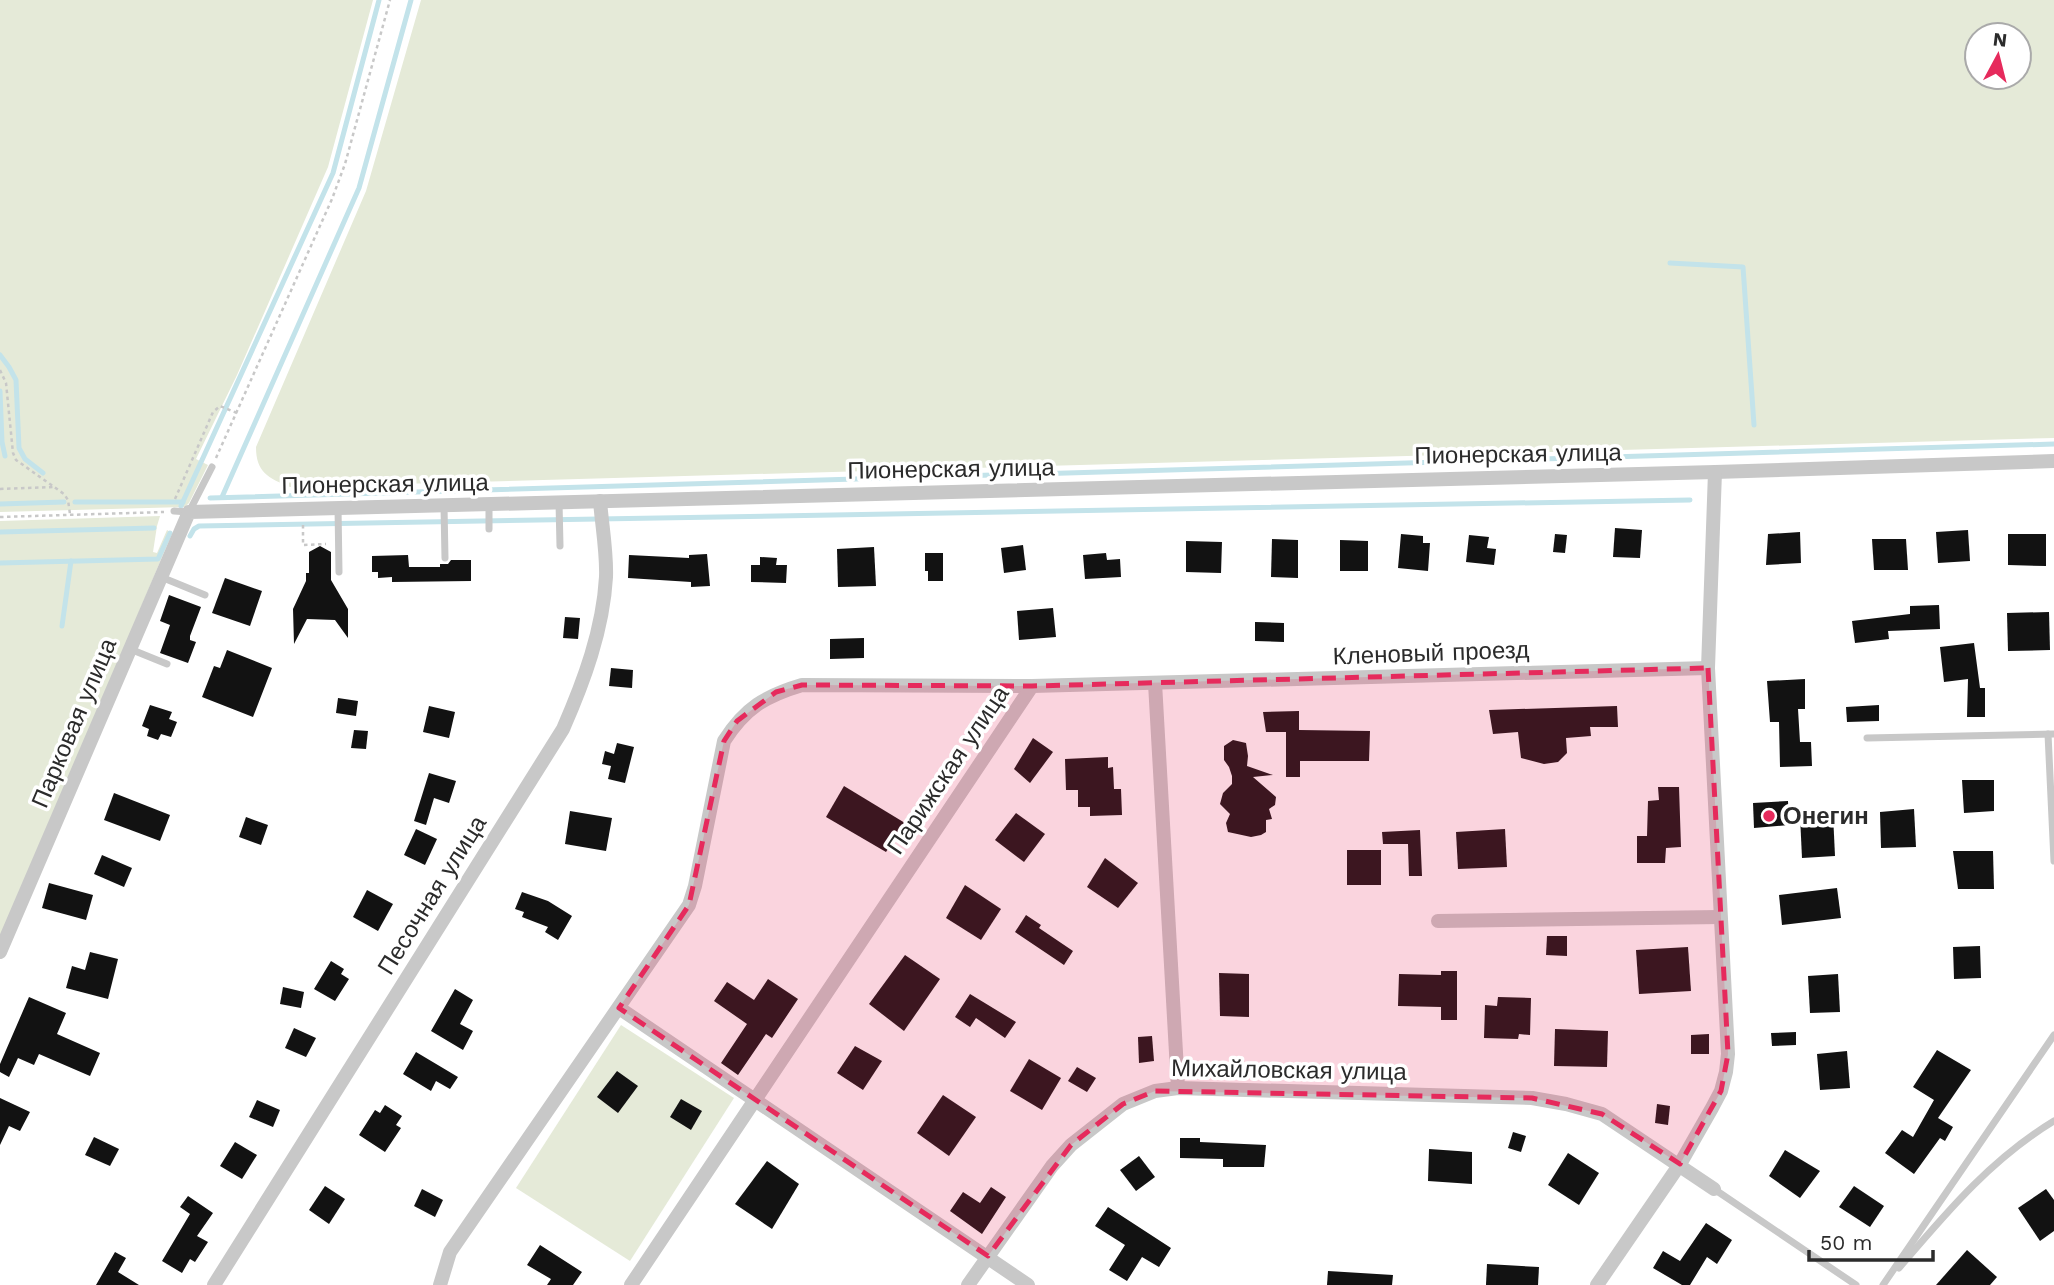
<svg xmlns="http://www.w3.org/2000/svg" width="2054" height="1285" font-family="'Work Sans',sans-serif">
  <rect width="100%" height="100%" fill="#fff"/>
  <g fill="#e5ead8" fill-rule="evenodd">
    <path d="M0,0H373L328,167L237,375L196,459L208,465L189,503L185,507L0,512Z"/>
    <path d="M421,0H2054V438L290,487C268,478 256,472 256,447L366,191ZM2019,35V77H1977V35Z"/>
    <path d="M160,516L157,526L153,552L157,553L167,530L172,533L0,945V521Z"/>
    <path d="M621,1025L734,1098L630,1261L516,1188Z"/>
  </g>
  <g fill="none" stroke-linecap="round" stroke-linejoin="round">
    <g stroke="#c3e3ea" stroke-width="5">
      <path d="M1670,263L1743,267L1754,425"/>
      <path d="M0,355L9,367L16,380L19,448L25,459L43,473"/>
      <path d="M0,391L2,442L5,456"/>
      <path d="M222,497L359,188L411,0"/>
      <path d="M210,498L2054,444"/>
      <path d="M75,502H183"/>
      <path d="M0,504L64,502"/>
      <path d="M181,506L333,173L379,0"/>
      <path d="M0,532L154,528"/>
      <path d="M190,536L194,529L199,526L1690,500"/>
      <path d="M0,563L158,559L170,533"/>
      <path d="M62,626L71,561"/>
    </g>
  </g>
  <g fill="#121212">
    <path d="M1615,528L1642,530L1640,558L1613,557Z"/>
    <path d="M1968,530L1970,561L1938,563L1936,532Z"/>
    <path d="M1800,532L1801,563L1766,565L1768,534Z"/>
    <path d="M1401,534L1423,536V543H1430L1428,571L1398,568Z"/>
    <path d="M1555,534L1567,535L1565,553L1553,552Z"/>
    <path d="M2008,534H2046V566L2008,565Z"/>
    <path d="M1469,535L1489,537L1487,548L1496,549L1494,565L1466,562Z"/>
    <path d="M1272,539L1298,540V578L1271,577Z"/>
    <path d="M1872,539H1906L1908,570H1874Z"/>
    <path d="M1340,540L1368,541V571H1340Z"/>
    <path d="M1186,541L1222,542L1221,573L1186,572Z"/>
    <path d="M1023,545L1026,570L1004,573L1001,548Z"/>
    <path d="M320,546L331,552V580L348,609V638L335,620L307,619L294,644L293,609L306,581V573H309V552Z"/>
    <path d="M874,547L876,586L838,587L837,549Z"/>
    <path d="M925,553H943V581H928V571H925Z"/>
    <path d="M1106,553L1107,560L1120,559L1121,577L1085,579L1083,555Z"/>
    <path d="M707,554L710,586L691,587V582L628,578L629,555L689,558V555Z"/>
    <path d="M408,555L409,567H440V564H448L451,560H471V581L392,582V577L378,578V572H372V556Z"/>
    <path d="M760,557L777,558L776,565H787L786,583L751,582V565H760Z"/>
    <path d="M225,578L262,591L250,626L212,613Z"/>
    <path d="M169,595L201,607L190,636V640L196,642L188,663L160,653L170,625L160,621Z"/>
    <path d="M1939,605L1940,629L1888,631L1889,639L1855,643L1852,621L1910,614V606Z"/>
    <path d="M1053,608L1056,637L1019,640L1017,611Z"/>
    <path d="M2049,612L2050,650L2008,651L2007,613Z"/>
    <path d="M565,617L580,618L578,639L563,638Z"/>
    <path d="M1255,622L1284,623V642L1255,641Z"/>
    <path d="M864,638V658L830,659V639Z"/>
    <path d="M1974,643L1980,688H1985V717H1967L1968,679L1944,682L1940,647Z"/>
    <path d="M227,650L272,668L253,717L202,697L214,666L220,668Z"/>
    <path d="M611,668L633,670L632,688L609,686Z"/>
    <path d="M1805,679V709H1798L1800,742H1811L1812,766L1780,767L1779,722H1770L1767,681Z"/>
    <path d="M338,698L358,701L356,716L336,713Z"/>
    <path d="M150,705L172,712L169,719L177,722L171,737L161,734L158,740L147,736L149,729L142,726Z"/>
    <path d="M1879,705V721L1847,722L1846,707Z"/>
    <path d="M429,706L455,712L449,738L423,732Z"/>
    <path d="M1617,706L1618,727H1590L1591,736L1566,738L1567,753L1558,762L1544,764L1521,758L1518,732L1493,734L1489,710Z"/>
    <path d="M1299,711V730L1370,731L1369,761H1300V777H1286V732H1266L1263,712Z"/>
    <path d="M354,730L368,731L366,749L351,748Z"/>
    <path d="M1033,738L1053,752L1030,783L1014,769Z"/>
    <path d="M1233,740L1246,743L1248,756L1247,766L1273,775L1253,777L1276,797L1275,805L1269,809L1272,819L1266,820V832L1261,835L1251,837L1228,832L1226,823L1230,814L1220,804L1223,793L1232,784V776L1229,767L1224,760V746Z"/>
    <path d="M617,743L634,747L625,783L608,779L611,766L602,764L605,751L614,754Z"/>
    <path d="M1108,757V768L1113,767L1114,789H1121L1122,815L1090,816V807H1078V790H1066L1065,759Z"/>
    <path d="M429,773L456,781L449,803L434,798L426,825L414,821Z"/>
    <path d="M1962,780H1994V811L1964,813Z"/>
    <path d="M844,786L905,823L886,852L826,817Z"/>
    <path d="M1658,787H1679L1681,847L1666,848L1665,863H1637V836H1647L1648,801L1659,800Z"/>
    <path d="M114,793L170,815L160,841L104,820Z"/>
    <path d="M1788,801L1789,825L1754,828L1753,803Z"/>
    <path d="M1914,809L1916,847L1881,848L1880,812Z"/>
    <path d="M570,811L612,818L606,851L565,844Z"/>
    <path d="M1016,813L1045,834L1024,862L995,840Z"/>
    <path d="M1833,814L1835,856L1802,858L1800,816Z"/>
    <path d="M246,817L268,825L261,845L239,837Z"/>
    <path d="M416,829L437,839L425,865L404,855Z"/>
    <path d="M1505,829L1507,867L1458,869L1456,832Z"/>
    <path d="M1420,830L1422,876H1409L1408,844H1383L1382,832Z"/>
    <rect x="1347" y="850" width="34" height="35"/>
    <path d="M1953,851H1993L1994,889H1958Z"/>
    <path d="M102,855L132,868L124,887L94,874Z"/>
    <path d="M1105,858L1138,883L1118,908L1087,887Z"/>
    <path d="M49,883L93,895L86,920L42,908Z"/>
    <path d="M965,885L1001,909L981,940L946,918Z"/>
    <path d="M1837,888L1841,918L1782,925L1779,895Z"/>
    <path d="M367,890L393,904L378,931L353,917Z"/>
    <path d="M522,892L548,901L572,916L558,940L545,932L548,927L522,917L524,912L515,909Z"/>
    <path d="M1026,915L1041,925L1039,928L1073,951L1064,965L1015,932Z"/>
    <path d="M1547,936H1567V956L1546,955Z"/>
    <path d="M1980,946L1981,978L1954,979L1953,947Z"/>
    <path d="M1688,947L1691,991L1639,994L1636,950Z"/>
    <path d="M90,952L118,959L108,999L66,988L72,966L85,970Z"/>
    <path d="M905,955L940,979L904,1031L869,1004Z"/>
    <path d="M331,961L344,969L341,974L349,979L335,1001L314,989Z"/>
    <path d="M1441,971H1457V1020H1441V1007L1398,1006L1399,974L1441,975Z"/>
    <path d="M1219,973L1249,974V1017L1220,1016Z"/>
    <path d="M1838,974L1840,1012L1810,1013L1808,976Z"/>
    <path d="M768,979L798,999L772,1038L766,1034L738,1075L721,1063L747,1024L714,1001L727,982L754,1000Z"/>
    <path d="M283,987L304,992L301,1008L280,1004Z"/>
    <path d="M455,989L473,1000L460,1024L473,1031L463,1050L431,1031Z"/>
    <path d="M970,994L1016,1022L1005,1038L976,1018L970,1027L955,1017Z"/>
    <path d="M29,997L66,1013L57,1034L100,1053L90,1076L39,1054L34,1065L18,1058L9,1077L0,1072V1064Z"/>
    <path d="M1498,997L1531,998L1530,1035L1519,1034L1518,1039L1484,1038L1485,1005L1497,1006Z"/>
    <path d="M294,1028L316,1038L306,1057L285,1048Z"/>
    <path d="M1555,1029L1608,1031L1607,1067L1554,1066Z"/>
    <path d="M1796,1032V1045L1772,1046L1771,1033Z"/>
    <path d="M1709,1034V1054H1691V1035Z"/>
    <path d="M1152,1036L1154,1061L1139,1063L1138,1037Z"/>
    <path d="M855,1046L882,1061L863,1090L837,1073Z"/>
    <path d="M1937,1050L1971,1070L1938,1118L1953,1127L1945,1141L1940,1138L1914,1174L1885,1153L1902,1130L1913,1137L1934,1100L1913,1087Z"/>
    <path d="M1847,1051L1850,1088L1820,1090L1817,1054Z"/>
    <path d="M416,1052L458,1077L450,1089L436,1081L431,1091L403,1074Z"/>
    <path d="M1029,1059L1061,1078L1042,1110L1010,1091Z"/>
    <path d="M1077,1067L1096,1078L1087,1092L1068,1081Z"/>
    <path d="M617,1071L638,1086L618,1113L597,1097Z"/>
    <path d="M943,1095L976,1117L949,1156L917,1133Z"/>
    <path d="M0,1098L30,1112L20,1131L9,1126L0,1145Z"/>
    <path d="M681,1099L702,1111L691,1130L670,1117Z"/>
    <path d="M257,1100L280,1110L273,1127L249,1117Z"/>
    <path d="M1657,1104L1670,1106L1668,1125L1655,1123Z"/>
    <path d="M385,1105L402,1116L396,1125L401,1128L385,1152L359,1135L375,1110L380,1113Z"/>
    <path d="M1513,1132L1526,1136L1521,1152L1508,1148Z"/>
    <path d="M94,1137L119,1149L110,1166L85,1155Z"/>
    <path d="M1180,1138H1200V1142L1266,1145L1264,1167H1223V1159L1180,1158Z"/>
    <path d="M235,1142L257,1155L242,1179L220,1166Z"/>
    <path d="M1429,1149L1472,1152V1184L1428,1181Z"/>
    <path d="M1785,1150L1820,1171L1800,1198L1769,1176Z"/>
    <path d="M1568,1153L1599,1173L1579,1205L1548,1185Z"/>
    <path d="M1139,1156L1155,1177L1136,1191L1120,1170Z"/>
    <path d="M767,1161L799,1184L772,1229L735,1204Z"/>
    <path d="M325,1186L345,1199L329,1224L309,1210Z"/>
    <path d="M1854,1186L1884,1206L1870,1227L1839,1207Z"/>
    <path d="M991,1187L1006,1197L982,1234L950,1211L963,1192L980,1203Z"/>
    <path d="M422,1189L443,1200L435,1217L414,1206Z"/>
    <path d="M2046,1189L2054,1200V1231L2040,1241L2018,1208Z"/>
    <path d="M188,1196L213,1213L197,1236L208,1242L195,1262L190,1259L182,1273L162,1261L190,1214L180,1207Z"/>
    <path d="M1108,1207L1171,1248L1159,1267L1142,1257L1127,1281L1109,1270L1125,1245L1095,1226Z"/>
    <path d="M1706,1223L1732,1240L1717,1264L1707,1257L1690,1285H1682L1653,1268L1663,1251L1680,1261Z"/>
    <path d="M540,1245L582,1272L573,1285H547L551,1279L527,1265Z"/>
    <path d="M1967,1250L1997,1277L1990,1285H1936Z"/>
    <path d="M115,1252L126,1258L118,1272L139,1285H96Z"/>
    <path d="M1487,1264L1539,1267L1538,1285H1486Z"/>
    <path d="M1328,1271L1393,1275L1392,1285H1327Z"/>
  </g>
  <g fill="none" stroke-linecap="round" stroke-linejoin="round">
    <g stroke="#c8c8c8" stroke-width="2.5" stroke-dasharray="3.5 3.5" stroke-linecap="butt">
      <path d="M0,370L6,383L13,453L16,460L64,494L68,500L70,514"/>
      <path d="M216,458L332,199L345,164L390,0"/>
      <path d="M0,489L53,487"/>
      <path d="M175,499L213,412L220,406L237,413"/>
      <path d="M0,517L164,512"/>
      <path d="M303,525V545L326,544"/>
    </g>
    <g stroke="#c8c8c8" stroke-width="7">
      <path d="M559,502L560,546"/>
      <path d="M444,506L445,558"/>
      <path d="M338,507L339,572"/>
      <path d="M174,511L189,512L212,467"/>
      <path d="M489,529V504"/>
      <path d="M161,577L205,595"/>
      <path d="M130,649L167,664"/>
      <path d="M2048,734L2054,861"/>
      <path d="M1867,738L2054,734"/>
      <path d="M1714,1189L1856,1285"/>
      <path d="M1899,1268C1946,1213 1991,1159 2054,1121"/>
      <path d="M1883,1285L2054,1035"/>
    </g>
    <g stroke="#c8c8c8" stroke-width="14">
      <path d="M1155,683L1178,1088"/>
      <path d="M1438,921L1720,917"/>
      <path d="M0,952L189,512L1715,472L2054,461"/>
      <path d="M619,1008L1028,1285"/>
      <path d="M214,1285L563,729C584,681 603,630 606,577C607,553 602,526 600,501"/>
      <path d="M440,1285L450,1252L689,905L695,886L724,741C745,708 765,696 802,685L1032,686L1708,668"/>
      <path d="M631,1285L1032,686"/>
      <path d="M968,1285L1052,1166L1071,1145L1123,1104L1155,1091L1178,1088L1532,1098L1566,1104L1602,1114L1714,1189"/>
      <path d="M1597,1285L1680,1164L1712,1108L1721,1091L1726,1072L1728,1054L1708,668L1715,472"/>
    </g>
  </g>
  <path fill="#e62a5c" fill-opacity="0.2" stroke="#e62a5c" stroke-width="5" stroke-dasharray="14 9" stroke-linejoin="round" d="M1708,668L1728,1054L1721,1091L1680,1164L1602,1114L1532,1098L1155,1091L1123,1104L1071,1145L988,1256L619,1008L689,905L724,741L737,721L776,692L802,685L1032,686Z"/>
  <circle fill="#e62a5c" stroke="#fff" stroke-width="2.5" cx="1769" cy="816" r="7"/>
  <g text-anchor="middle" stroke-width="7" stroke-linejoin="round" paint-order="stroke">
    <g font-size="24" fill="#2b2b2b" stroke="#fff">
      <text transform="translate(1518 454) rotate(-1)" y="8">Пионерская улица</text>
      <text transform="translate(951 469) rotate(-1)" y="8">Пионерская улица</text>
      <text transform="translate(385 484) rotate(-1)" y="8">Пионерская улица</text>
      <text transform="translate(1431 653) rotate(-2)" y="8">Кленовый проезд</text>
      <text transform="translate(74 723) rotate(-67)" y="8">Парковая улица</text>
      <text transform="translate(948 770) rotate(-56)" y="8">Парижская улица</text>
      <text transform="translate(432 895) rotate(-58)" y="8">Песочная улица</text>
      <text transform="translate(1289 1070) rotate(1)" y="8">Михайловская улица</text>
    </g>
    <g font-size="24" font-weight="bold" fill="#2b2b2b" stroke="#fff" text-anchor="start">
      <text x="1783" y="824">Онегин</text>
    </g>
  </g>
  <g transform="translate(1998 56) rotate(7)"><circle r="33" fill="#ffffff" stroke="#aaaaaa" stroke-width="2"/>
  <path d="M0-5L12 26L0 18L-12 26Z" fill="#e62a5c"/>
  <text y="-10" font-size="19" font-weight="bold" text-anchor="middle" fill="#2b2b2b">N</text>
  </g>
  <path d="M1809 1250v10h124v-10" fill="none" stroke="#2b2b2b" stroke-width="3.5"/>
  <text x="1820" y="1250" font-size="21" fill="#2b2b2b" stroke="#ffffff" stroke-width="5" paint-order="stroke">50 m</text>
</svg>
